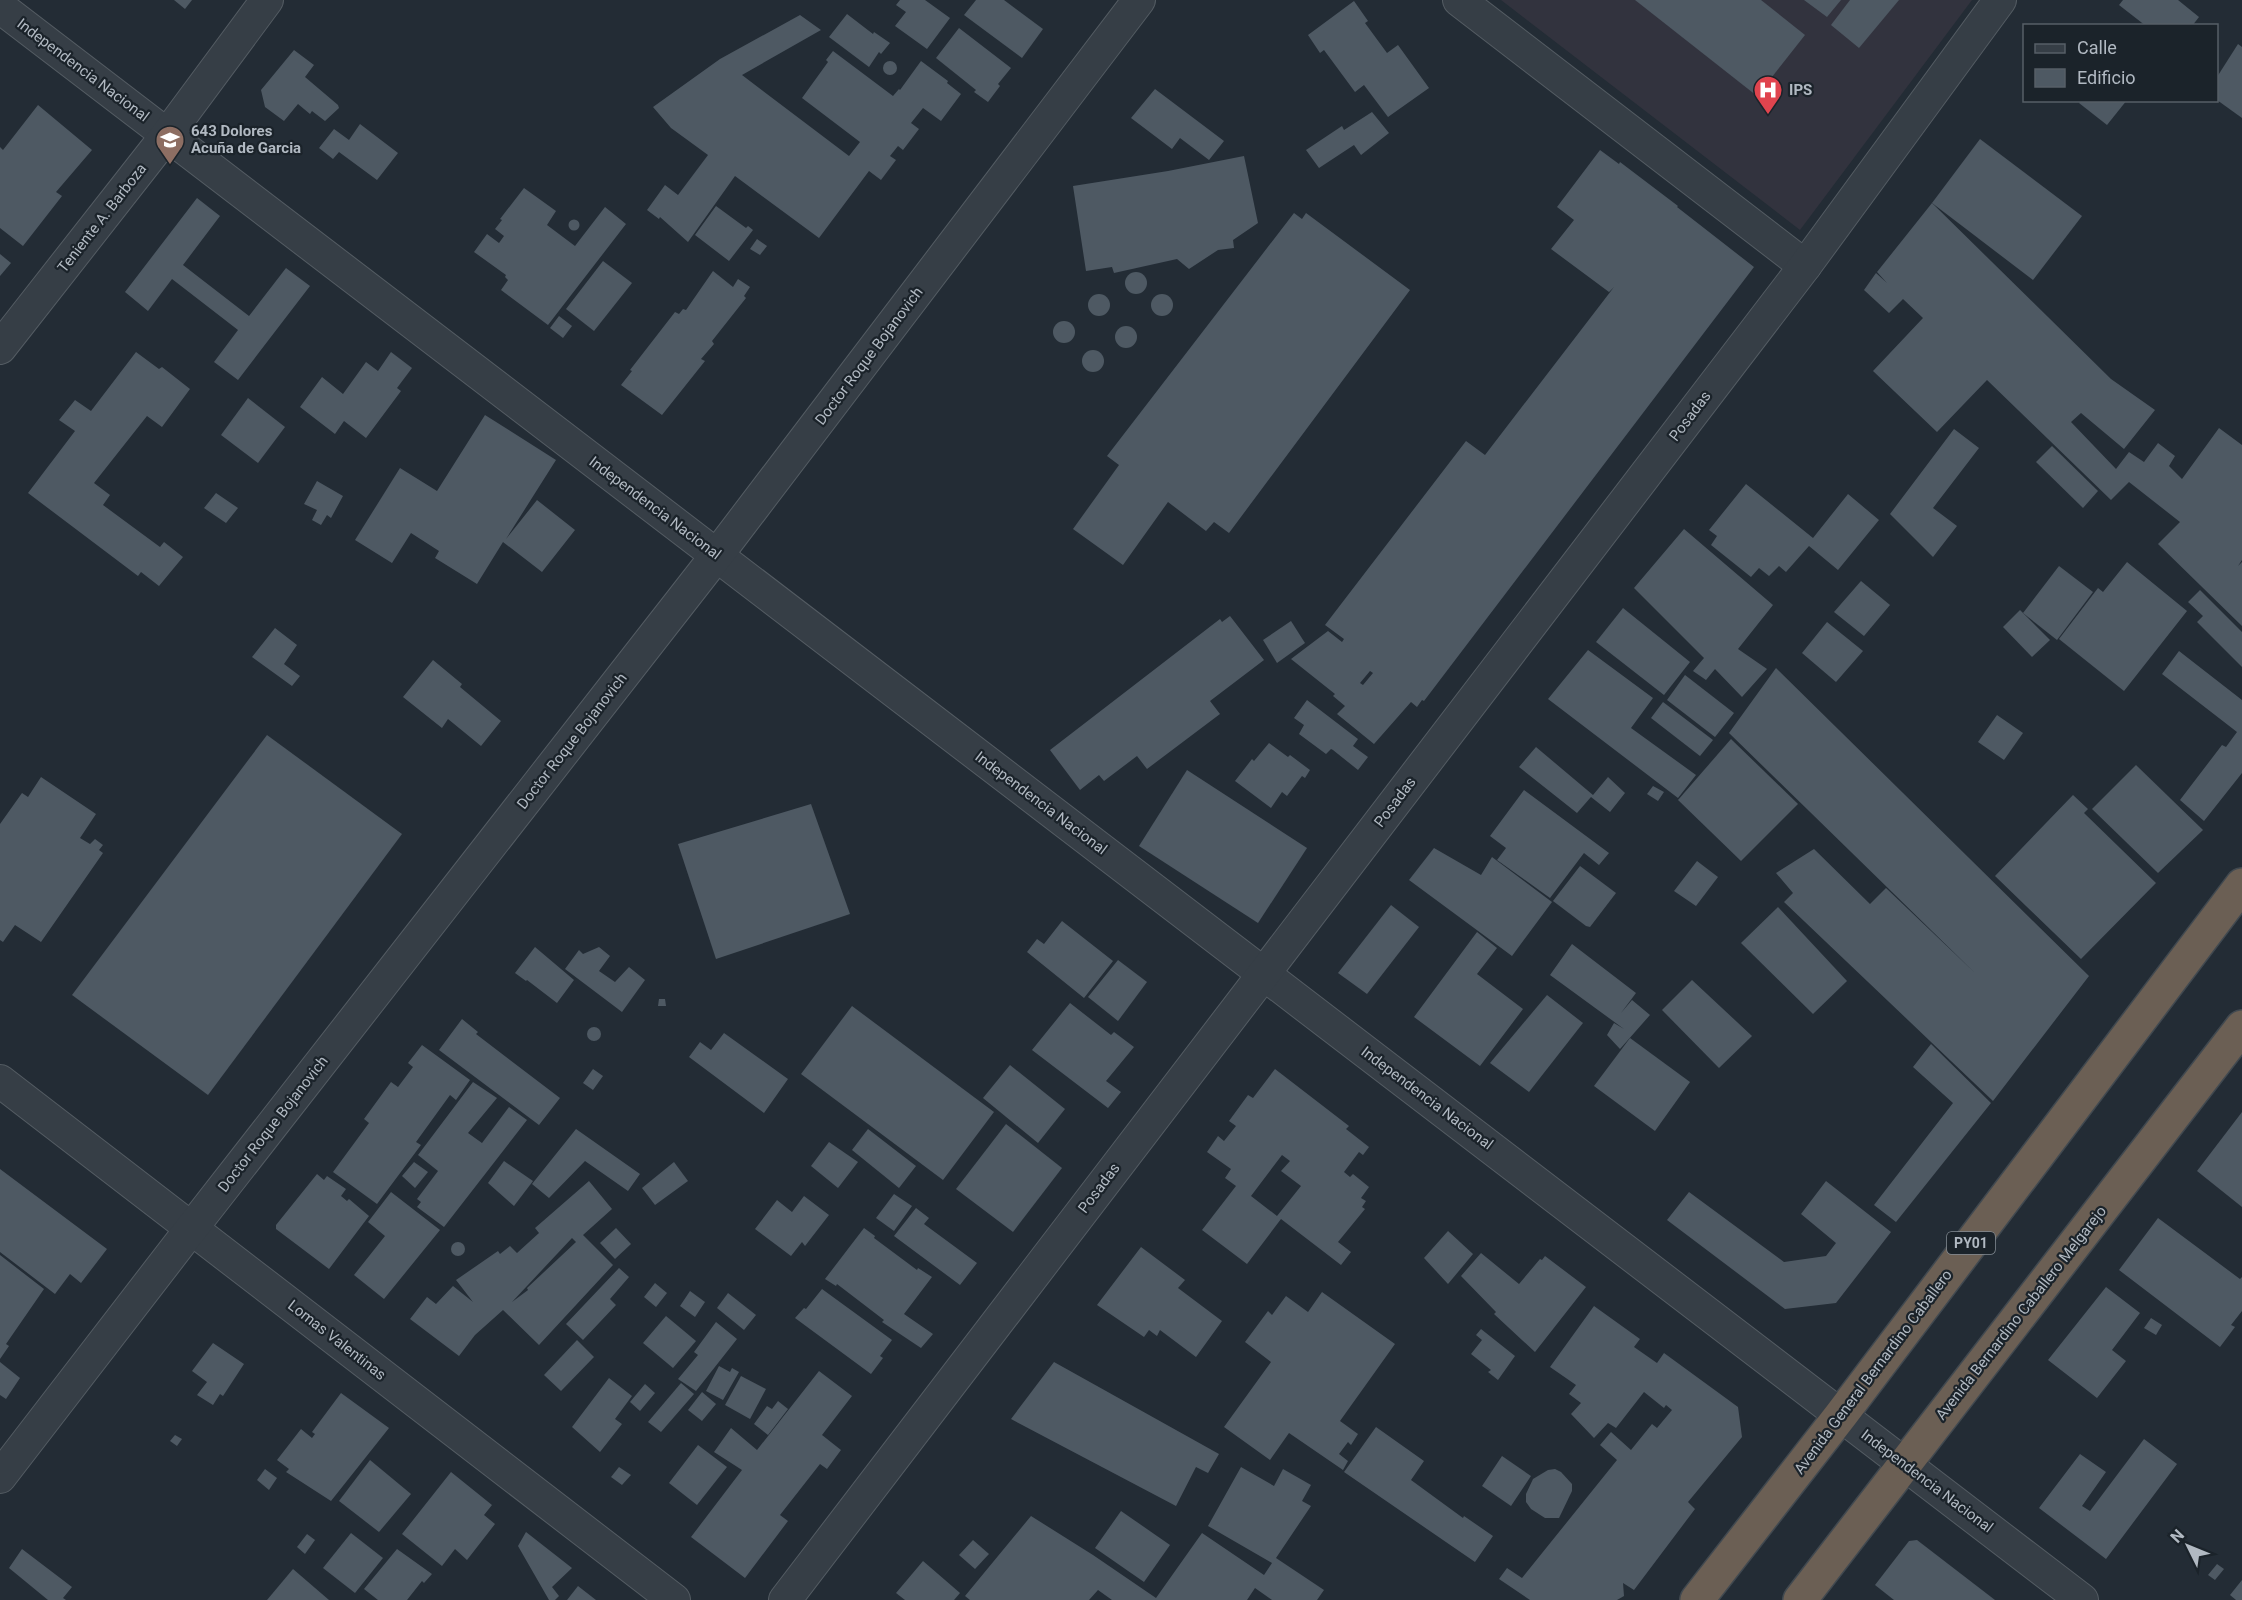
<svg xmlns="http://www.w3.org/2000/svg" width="2242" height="1600" font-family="Roboto,sans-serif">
  <rect width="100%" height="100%" fill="#232c35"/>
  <path fill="#32333e" d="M1501,0H1972L1800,230Z"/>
  <g fill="#4e5963" fill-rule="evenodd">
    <path d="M174,0H192L185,9Z"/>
    <path d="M900,0H925L950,18L927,49L895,26L906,12L896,5Z"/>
    <path d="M976,0H1004L1043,29L1022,58L964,15Z"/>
    <path d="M1635,0H1761L1805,35L1757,96Z"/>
    <path d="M1804,0H1841L1827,17Z"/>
    <path d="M1850,0H1899L1859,48L1831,25Z"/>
    <path d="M2123,0H2178L2199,17L2192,26H2146L2119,5Z"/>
    <path d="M1354,1L1368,21L1365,23L1387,53L1398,45L1429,88L1388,117L1364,85L1355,92L1324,50L1320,53L1308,35Z"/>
    <path d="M847,14L873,34L874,32L890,43L881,54L879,52L869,67L829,37Z"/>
    <path d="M800,15L821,30L742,75L849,156L860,142L802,98L828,62L826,60L833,51L893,96L899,89L900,90L921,61L948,81L947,83L961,94L941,121L923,108L911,123L919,129L903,150L898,146L890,156L896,160L881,180L869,171L819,238L735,176L688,242L660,217L659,219L647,210L665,185L678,195L708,155L671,128L653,107L720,59Z"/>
    <path d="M959,28L1011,68L998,84L1000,86L988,102L974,92L976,90L936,58Z"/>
    <path d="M2238,44L2242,47V118L2217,100V77Z"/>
    <path d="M294,50L314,65L305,77L338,105L339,108L325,121L312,111L310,114L298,104L284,121L265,107L261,90Z"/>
    <circle cx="890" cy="68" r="7"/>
    <path d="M1155,89L1224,141L1209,160L1180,138L1172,149L1131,118Z"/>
    <path d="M2081,100H2127L2107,125L2079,103Z"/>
    <path d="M38,105L92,150L56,192L62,196L23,246L0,228V147L3,150Z"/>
    <path d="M1372,112L1389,133L1361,155L1354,145L1319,168L1306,150L1342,126L1344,130Z"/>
    <path d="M360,124L398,153L377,180L339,152L333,159L319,148L334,129L349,140Z"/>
    <path d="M1980,139L2082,216L2033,280L1932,203Z"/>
    <path d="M1600,150L1619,164L1620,162L1678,206L1677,207L1754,267L1424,701L1422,700L1417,707L1411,702L1374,744L1337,714L1345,706L1333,696L1335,694L1291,659L1328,631L1342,642L1344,639L1325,625L1466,441L1485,455L1614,287L1609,292L1551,249L1574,220L1557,207ZM1370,671L1373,673L1363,685L1360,683Z"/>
    <path d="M1244,156L1258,223L1233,240L1234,248L1218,250L1189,269L1177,259L1114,273L1112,267L1086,271L1073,186L1168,171Z"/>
    <path d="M524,188L556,211L547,225L575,246L605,207L626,224L548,325L501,290L508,280L505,277L506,275L474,252L487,234L499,243L504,236L495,229L502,220L500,219Z"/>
    <path d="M197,198L220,216L183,265L249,316L286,268L310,286L238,380L214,362L238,330L172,279L148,311L125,292Z"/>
    <path d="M1932,203L2111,379L2155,410L2124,449L2081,413L2071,422L2116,469L2129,452L2144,462L2158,443L2175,456L2169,466L2182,479L2219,428L2242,445V560L2238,566L2242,562V626L2158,544L2180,522L2129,482L2111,500L1987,380L1937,432L1873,371L1923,318L1903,299L1889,313L1864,290L1876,273L1887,283L1877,272Z"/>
    <path d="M716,206L746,228L748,226L753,230L729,261L695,235Z"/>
    <path d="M1294,213L1302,219L1306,213L1410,290L1229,533L1214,522L1206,531L1168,502L1123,565L1073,529L1119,465L1107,456Z"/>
    <circle cx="574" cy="225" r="5.5"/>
    <path d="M757,239L767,246L760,255L750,249Z"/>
    <path d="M0,254L11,263L0,276Z"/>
    <path d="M603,261L632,283L594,331L566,309Z"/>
    <path d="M713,271L733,287L738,279L750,287L744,296L746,298L712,341L714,344L701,359L705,361L662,415L621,385L632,371L630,370L675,312L679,314L683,309L686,310Z"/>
    <circle cx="1136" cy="283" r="11"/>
    <circle cx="1099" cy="305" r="11"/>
    <circle cx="1162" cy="305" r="11"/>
    <path d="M559,316L572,326L563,338L550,328Z"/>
    <circle cx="1064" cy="332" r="11"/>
    <circle cx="1126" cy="337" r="11"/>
    <circle cx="1093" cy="361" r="11"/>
    <path d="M136,352L159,369L162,367L190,389L162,427L147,416L94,483L110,495L103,505L160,547L164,542L183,557L159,586L141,572L138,576L28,493L75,431L59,420L75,400L91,411Z"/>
    <path d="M391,352L412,368L397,388L401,391L366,438L344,421L335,434L300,407L322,377L343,394L366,362L378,371Z"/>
    <path d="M248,398L285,427L258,463L221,435Z"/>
    <path d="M485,415L556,460L506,539L537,500L575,530L542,572L503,542L477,584L435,558L439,551L411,533L392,563L355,540L400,468L437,491Z"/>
    <path d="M1954,429L1979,448L1933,508L1957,526L1933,557L1890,514Z"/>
    <path d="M2052,446L2098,491L2083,508L2036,462Z"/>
    <path d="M317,481L343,496L331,518L327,515L321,525L312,520L317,510L304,504Z"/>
    <path d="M1746,484L1813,538L1848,494L1879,520L1838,570L1809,546L1786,572L1779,566L1769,576L1759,568L1751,577L1711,545L1717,536L1709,530Z"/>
    <path d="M216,493L238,508L226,523L204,508Z"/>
    <path d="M1684,529L1773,605L1738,649L1767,669L1742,697L1715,669L1706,680L1693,671L1704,658L1634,588Z"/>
    <path d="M2127,562L2187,611L2124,691L2059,639L2098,588L2103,592Z"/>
    <path d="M2059,566L2093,592L2057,640L2023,613Z"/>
    <path d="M1861,581L1890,605L1864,636L1834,612Z"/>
    <path d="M2200,590L2242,632V667L2197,622L2203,616L2188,602Z"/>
    <path d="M1623,608L1690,662L1664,695L1596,642Z"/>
    <path d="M2020,610L2050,640L2032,657L2003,627Z"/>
    <path d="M1230,616L1264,660L1210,701L1220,714L1147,769L1137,756L1104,781L1099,775L1080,790L1050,750L1220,619L1222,622Z"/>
    <path d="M1291,621L1305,643L1277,663L1263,640Z"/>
    <path d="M1827,622L1863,651L1836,682L1802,653Z"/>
    <path d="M275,628L297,645L284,664L300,676L292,686L252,657Z"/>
    <path d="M1588,650L1653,698L1631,728L1696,775L1678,798L1548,699Z"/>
    <path d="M2179,651L2242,700V773L2204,821L2180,800L2222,745L2226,747L2237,732L2162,674Z"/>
    <path d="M433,660L462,684L460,687L501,721L481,746L448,719L442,728L403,697Z"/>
    <path d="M1776,668L2089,976L1993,1101L1784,902L1793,893L1776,873L1814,849L1870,904L1886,888L1975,973L1729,733Z"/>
    <path d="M1685,675L1734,713L1715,737L1667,700Z"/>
    <path d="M1307,700L1358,739L1353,746L1368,757L1358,770L1333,750L1331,749L1326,754L1299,734L1304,725L1294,718Z"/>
    <path d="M1663,702L1713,740L1700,756L1651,718Z"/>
    <path d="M1997,715L2023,733L2004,760L1978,742Z"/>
    <path d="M267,735L402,834L208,1095L72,995Z"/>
    <path d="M1731,739L1798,804L1741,861L1678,800Z"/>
    <path d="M1269,743L1288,757L1290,755L1310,770L1305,778L1302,776L1287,796L1282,792L1271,808L1235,781L1252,759L1254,761Z"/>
    <path d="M1536,747L1593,795L1608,777L1625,793L1610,812L1591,797L1577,813L1519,767Z"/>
    <path d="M2136,765L2203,830L2158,873L2092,809Z"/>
    <path d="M1187,770L1307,848L1258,923L1139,846Z"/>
    <path d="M41,777L96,814L80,838L90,844L95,839L103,845L99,850L103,853L41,942L15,925L3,942L0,940V824L22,793L28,797Z"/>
    <path d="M1653,786L1664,792L1658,801L1647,794Z"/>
    <path d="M1524,790L1609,853L1599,865L1584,853L1550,898L1497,860L1506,848L1490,836Z"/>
    <path d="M2073,795L2088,809L2084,813L2156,883L2081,959L1995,876Z"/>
    <path d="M811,804L850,914L716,959L678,844Z"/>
    <path d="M1434,848L1481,875L1492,857L1552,902L1512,956L1409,880Z"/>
    <path d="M1697,861L1718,877L1696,906L1674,891Z"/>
    <path d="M1580,866L1616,893L1590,927L1586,926L1553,901Z"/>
    <path d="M1391,905L1419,927L1367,994L1338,973Z"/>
    <path d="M1778,907L1847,981L1813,1014L1741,943Z"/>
    <path d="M1062,921L1113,961L1084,998L1027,952L1037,939L1044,944Z"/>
    <path d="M1477,932L1497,948L1477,974L1523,1009L1480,1066L1414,1017Z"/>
    <path d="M1572,944L1636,993L1621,1013L1632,1000L1650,1015L1620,1049L1607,1035L1614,1023L1624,1029L1550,975Z"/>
    <path d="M535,947L574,980L557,1003L527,980L526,981L515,973Z"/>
    <path d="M599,947L610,956L599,971L615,982L629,967L645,980L622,1012L565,969L579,950L583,954Z"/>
    <path d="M1118,960L1147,982L1118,1021L1088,997Z"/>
    <path d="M1692,980L1752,1036L1719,1068L1662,1010Z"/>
    <path d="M1547,995L1583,1023L1529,1092L1490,1063Z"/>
    <path d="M659,999H665L666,1006H658Z"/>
    <path d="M1070,1003L1111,1035L1114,1032L1134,1047L1106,1081L1121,1092L1108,1108L1032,1050Z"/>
    <path d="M852,1006L994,1112L943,1180L801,1074Z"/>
    <path d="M462,1019L478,1032L476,1034L560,1098L539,1125L439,1050Z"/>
    <circle cx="594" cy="1034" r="7"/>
    <path d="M724,1033L788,1079L764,1113L689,1057L700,1042L711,1050Z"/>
    <path d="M1630,1038L1690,1082L1655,1131L1594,1086Z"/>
    <path d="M1931,1044L1991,1103L1896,1222L1874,1205L1953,1103L1913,1067Z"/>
    <path d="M422,1045L470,1080L456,1100L450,1095L416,1142L421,1145L377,1204L333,1172L369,1123L364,1119L391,1082L398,1087L413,1067L408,1063Z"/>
    <path d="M1010,1065L1065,1109L1038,1143L983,1098Z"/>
    <path d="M593,1069L603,1076L593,1090L583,1083Z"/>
    <path d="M1275,1069L1349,1126L1346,1129L1369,1147L1363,1155L1359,1152L1344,1172L1350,1177L1353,1174L1369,1187L1361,1198L1366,1201L1362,1207L1365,1209L1338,1242L1351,1252L1341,1265L1281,1219L1247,1264L1202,1230L1236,1186L1225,1178L1231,1169L1207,1152L1218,1136L1224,1141L1236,1126L1229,1121L1248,1095L1253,1098ZM1282,1155L1290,1161L1281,1171L1301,1186L1277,1216L1251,1196Z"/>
    <path d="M473,1082L497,1098L468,1133L482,1143L509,1107L527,1120L444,1227L417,1207L421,1202L417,1199L438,1171L418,1155Z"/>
    <path d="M2242,1112V1207L2197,1171Z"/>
    <path d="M1006,1124L1062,1168L1013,1232L956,1189Z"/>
    <path d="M576,1129L640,1174L628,1191L585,1161L549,1198L532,1184Z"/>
    <path d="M868,1129L916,1166L899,1188L852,1150Z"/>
    <path d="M829,1142L858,1162L838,1188L811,1166Z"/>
    <path d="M504,1161L533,1181L514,1206L488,1183Z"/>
    <path d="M414,1162L428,1172L415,1188L402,1176Z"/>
    <path d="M674,1162L688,1181L655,1205L642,1188Z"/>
    <path d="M0,1169L107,1249L81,1283L70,1274L55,1294L0,1252Z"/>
    <path d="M317,1174L324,1180L327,1176L346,1189L341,1196L347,1201L349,1199L369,1216L329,1269L276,1229V1225Z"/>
    <path d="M589,1181L612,1209L583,1235L613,1265L539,1345L503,1310L475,1335L459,1356L410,1319L427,1297L436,1304L453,1286L473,1302L456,1280L498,1251L500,1254L510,1246L517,1253L539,1233L535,1228ZM572,1238L576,1242L527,1288L528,1290L512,1302Z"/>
    <path d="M1826,1181L1891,1232L1836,1303L1785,1309L1667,1220L1689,1192L1784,1262L1826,1256L1836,1243L1801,1214Z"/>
    <path d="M391,1192L440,1230L384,1299L354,1275L385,1236L368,1222Z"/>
    <path d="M894,1194L912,1206L894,1231L876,1218Z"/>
    <path d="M804,1196L829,1215L805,1246L802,1242L791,1256L755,1229L777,1200L792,1212Z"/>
    <path d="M916,1208L929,1218L924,1224L977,1263L960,1285L894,1236Z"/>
    <path d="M2158,1218L2240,1279L2242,1277V1311L2231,1325L2235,1327L2220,1347L2119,1270Z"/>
    <path d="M616,1228L631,1244L615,1259L600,1243Z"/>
    <path d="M864,1228L875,1236L874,1238L917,1270L918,1268L932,1277L904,1314L933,1334L921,1348L882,1322L884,1320L837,1284L836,1286L825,1279Z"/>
    <path d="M1448,1231L1473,1254L1448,1284L1424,1258Z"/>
    <circle cx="458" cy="1249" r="7"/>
    <path d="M1141,1247L1185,1280L1178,1288L1222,1321L1196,1357L1160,1330L1157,1336L1149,1330L1144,1337L1097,1305Z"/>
    <path d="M1481,1253L1519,1284L1540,1259L1542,1260L1545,1256L1586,1287L1535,1352L1494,1314L1496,1312L1461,1276Z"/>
    <path d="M0,1255L44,1289L6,1344L9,1346L0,1359Z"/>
    <path d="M619,1268L629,1277L610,1299L616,1305L583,1340L566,1324Z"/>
    <path d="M655,1283L667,1293L656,1307L644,1297Z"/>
    <path d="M2106,1287L2140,1313L2112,1350L2126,1361L2097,1398L2048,1360Z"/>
    <path d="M822,1289L892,1340L880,1356L883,1358L871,1374L795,1318L804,1308L806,1309Z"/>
    <path d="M690,1291L705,1302L695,1317L680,1306Z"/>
    <path d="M1322,1292L1395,1344L1340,1421L1358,1434L1351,1445L1348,1442L1339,1454L1348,1461L1343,1470L1289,1433L1270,1460L1224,1427L1271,1362L1245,1342L1268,1311L1272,1315L1286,1296L1308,1312Z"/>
    <path d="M728,1293L756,1315L744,1330L717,1308Z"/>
    <path d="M1594,1306L1640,1339L1634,1347L1657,1363L1664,1353L1738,1407L1742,1437L1688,1502L1695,1509L1634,1590L1623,1583L1624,1596L1617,1600H1530L1499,1579L1507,1568L1522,1578L1617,1460L1600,1445L1611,1432L1631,1450L1652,1424L1657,1428L1672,1410L1666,1405L1664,1408L1644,1392L1616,1428L1608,1423L1594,1438L1571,1414L1581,1403L1569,1394L1576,1385L1550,1367Z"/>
    <path d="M666,1316L696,1341L673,1368L643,1343Z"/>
    <path d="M2151,1318L2162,1325L2156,1335L2144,1328Z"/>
    <path d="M716,1322L737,1339L696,1391L678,1379L698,1355L694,1352Z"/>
    <path d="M1481,1329L1515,1356L1498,1380L1488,1372L1491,1370L1471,1354L1482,1340L1476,1335Z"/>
    <path d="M577,1340L594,1357L561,1391L544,1375Z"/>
    <path d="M213,1343L244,1364L223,1396L220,1394L213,1405L197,1395L207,1382L192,1371Z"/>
    <path d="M0,1362L20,1378L6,1399L0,1395Z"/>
    <path d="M1054,1362L1219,1454L1208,1473L1196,1467L1176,1506L1011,1419Z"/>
    <path d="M719,1366L730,1372L732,1368L739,1372L723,1400L706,1391Z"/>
    <path d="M819,1371L852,1396L822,1435L841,1450L827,1469L820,1464L780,1515L788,1521L745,1578L691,1537L742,1470L714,1452L731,1428L757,1450Z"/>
    <path d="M741,1376L766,1389L750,1419L725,1405Z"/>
    <path d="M609,1378L632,1396L615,1419L622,1424L600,1452L572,1427Z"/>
    <path d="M681,1383L694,1394L661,1432L648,1422Z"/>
    <path d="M645,1384L655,1393L640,1411L630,1402Z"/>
    <path d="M702,1392L716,1404L702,1421L688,1410Z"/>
    <path d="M341,1393L389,1428L331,1501L286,1472L289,1469L277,1460L301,1429L312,1438L315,1434L312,1432Z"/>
    <path d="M778,1401L788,1409L768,1435L754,1424L767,1406L772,1409Z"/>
    <path d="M1376,1427L1424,1461L1411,1480L1463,1518L1464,1516L1493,1536L1475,1562L1344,1472Z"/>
    <path d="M175,1435L182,1439L177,1446L170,1441Z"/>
    <path d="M2144,1439L2177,1464L2106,1559L2039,1508L2080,1454L2106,1472L2082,1506L2090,1511Z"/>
    <path d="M698,1445L727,1467L697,1505L669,1483Z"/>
    <path d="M1502,1456L1531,1476L1511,1506L1482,1486Z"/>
    <path d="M370,1460L411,1494L379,1532L339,1501Z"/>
    <path d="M619,1467L631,1475L622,1485L611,1477Z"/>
    <path d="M1241,1467L1274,1486L1283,1469L1311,1485L1302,1501L1311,1506L1276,1558L1324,1590L1317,1600H1272L1255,1588L1247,1600H1112L1098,1590L1089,1600H970L965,1596L1031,1516L1093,1555L1156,1598L1202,1533L1264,1575L1272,1563L1208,1526Z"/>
    <path d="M265,1469L277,1478L269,1490L257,1480Z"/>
    <path d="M1555,1469L1561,1472L1572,1484V1491L1559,1518H1545L1531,1509L1526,1502V1494L1533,1479L1548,1470Z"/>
    <path d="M451,1472L492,1505L484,1515L495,1524L467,1560L455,1549L442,1566L402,1534Z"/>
    <path d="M1121,1511L1170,1545L1144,1582L1095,1548Z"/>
    <path d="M526,1532L572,1568L552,1587L559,1596L555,1600H549L518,1546Z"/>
    <path d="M351,1533L383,1558L355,1593L323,1568Z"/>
    <path d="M307,1534L315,1540L305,1554L297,1547Z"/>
    <path d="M973,1540L989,1554L975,1569L959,1555Z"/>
    <path d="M1917,1540L1995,1600H1894L1875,1585L1909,1541Z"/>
    <path d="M22,1549L72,1587L63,1598L66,1600H48L9,1568Z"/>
    <path d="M397,1549L432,1574L424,1583L422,1581L407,1600H378L364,1589Z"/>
    <path d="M923,1561L960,1593L954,1600H905L896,1593Z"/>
    <path d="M2217,1564L2224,1569L2215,1580L2208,1575Z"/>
    <path d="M293,1569L329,1600H267Z"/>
    <path d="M2242,1580V1600H2236L2230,1595Z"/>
    <path d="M578,1586L596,1600H567Z"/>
  </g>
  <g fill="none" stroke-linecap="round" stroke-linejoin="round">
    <g stroke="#545c63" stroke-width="34">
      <g id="street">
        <path d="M1459,0L1805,266"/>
        <path d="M0,7L2082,1600"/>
        <path d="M0,348L167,135L267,0"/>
        <path d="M0,1081L674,1600"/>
        <path d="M0,1477L191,1229L717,555L1139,0"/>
        <path d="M785,1600L1805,266L2000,0"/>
      </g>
    </g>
    <g stroke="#414950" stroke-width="36">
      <g id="highway">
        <path d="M1697,1600L1841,1415L2242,885"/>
        <path d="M1800,1600L2242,1027"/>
      </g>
    </g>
    <use href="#street" stroke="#363e46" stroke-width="32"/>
    <use href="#highway" stroke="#6b5f54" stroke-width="33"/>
  </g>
  <defs>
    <g id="hospital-pin" transform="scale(1.5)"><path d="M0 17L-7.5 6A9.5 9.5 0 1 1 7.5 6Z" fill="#e0444e" stroke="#1b232a"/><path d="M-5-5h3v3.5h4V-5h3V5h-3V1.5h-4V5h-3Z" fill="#fff"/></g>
    <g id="school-pin" transform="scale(1.5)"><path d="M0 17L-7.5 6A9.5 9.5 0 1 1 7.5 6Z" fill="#8d6e63" stroke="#1b232a"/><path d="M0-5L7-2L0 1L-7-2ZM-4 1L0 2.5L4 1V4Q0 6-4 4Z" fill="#fff"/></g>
  </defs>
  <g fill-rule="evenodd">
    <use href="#hospital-pin" x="1768" y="90"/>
    <use href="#school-pin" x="170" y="140"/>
  </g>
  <g text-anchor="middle" stroke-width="4.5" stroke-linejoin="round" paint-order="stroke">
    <rect fill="#1b232a" stroke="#848c94" stroke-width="1.5" x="1947" y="1232" width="48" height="22" rx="4.5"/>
    <g font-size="14" font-weight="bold" fill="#b1b9c2">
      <text x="1971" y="1248">PY01</text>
    </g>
    <g font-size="15" fill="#b1b9c2" stroke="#1b232a">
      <text transform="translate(83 70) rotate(37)" y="5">Independencia Nacional</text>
      <text transform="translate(102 218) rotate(-52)" y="5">Teniente A. Barboza</text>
      <text transform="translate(869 356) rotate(-53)" y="5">Doctor Roque Bojanovich</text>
      <text transform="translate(1690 416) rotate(-53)" y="5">Posadas</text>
      <text transform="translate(655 508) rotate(37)" y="5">Independencia Nacional</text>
      <text transform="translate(572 741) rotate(-52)" y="5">Doctor Roque Bojanovich</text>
      <text transform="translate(1395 802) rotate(-53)" y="5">Posadas</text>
      <text transform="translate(1041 803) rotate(37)" y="5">Independencia Nacional</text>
      <text transform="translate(1427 1098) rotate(37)" y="5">Independencia Nacional</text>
      <text transform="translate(273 1124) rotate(-52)" y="5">Doctor Roque Bojanovich</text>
      <text transform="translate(1099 1188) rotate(-53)" y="5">Posadas</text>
      <text transform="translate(2021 1313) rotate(-52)" y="5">Avenida Bernardino Caballero Melgarejo</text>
      <text transform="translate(337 1340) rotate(38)" y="5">Lomas Valentinas</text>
      <text transform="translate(1873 1372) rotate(-53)" y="5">Avenida General Bernardino Caballero</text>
      <text transform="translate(1927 1481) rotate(37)" y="5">Independencia Nacional</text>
    </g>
    <g font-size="15" font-weight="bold" fill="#b1b9c2" stroke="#1b232a" text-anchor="start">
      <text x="1789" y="95">IPS</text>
      <text x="191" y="136">643 Dolores<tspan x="191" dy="17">Acuña de Garcia</tspan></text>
    </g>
  </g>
  <rect x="2023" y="24" width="195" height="78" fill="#1b232a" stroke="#575f67" stroke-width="1.5"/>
  <rect x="2035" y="44" width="30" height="9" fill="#363e46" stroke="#575f67" stroke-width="1.5"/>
  <text x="2077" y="54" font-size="18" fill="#b1b9c2">Calle</text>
  <rect x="2035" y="69" width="30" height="18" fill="#4e5963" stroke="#575f67" stroke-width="1.5"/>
  <text x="2077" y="84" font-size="18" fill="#b1b9c2">Edificio</text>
  <g transform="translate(2188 1546) rotate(313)" stroke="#1b232a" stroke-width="4.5" paint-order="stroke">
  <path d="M0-4.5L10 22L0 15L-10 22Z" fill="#b1b9c2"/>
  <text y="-9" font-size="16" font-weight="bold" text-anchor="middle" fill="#b1b9c2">N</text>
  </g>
</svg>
